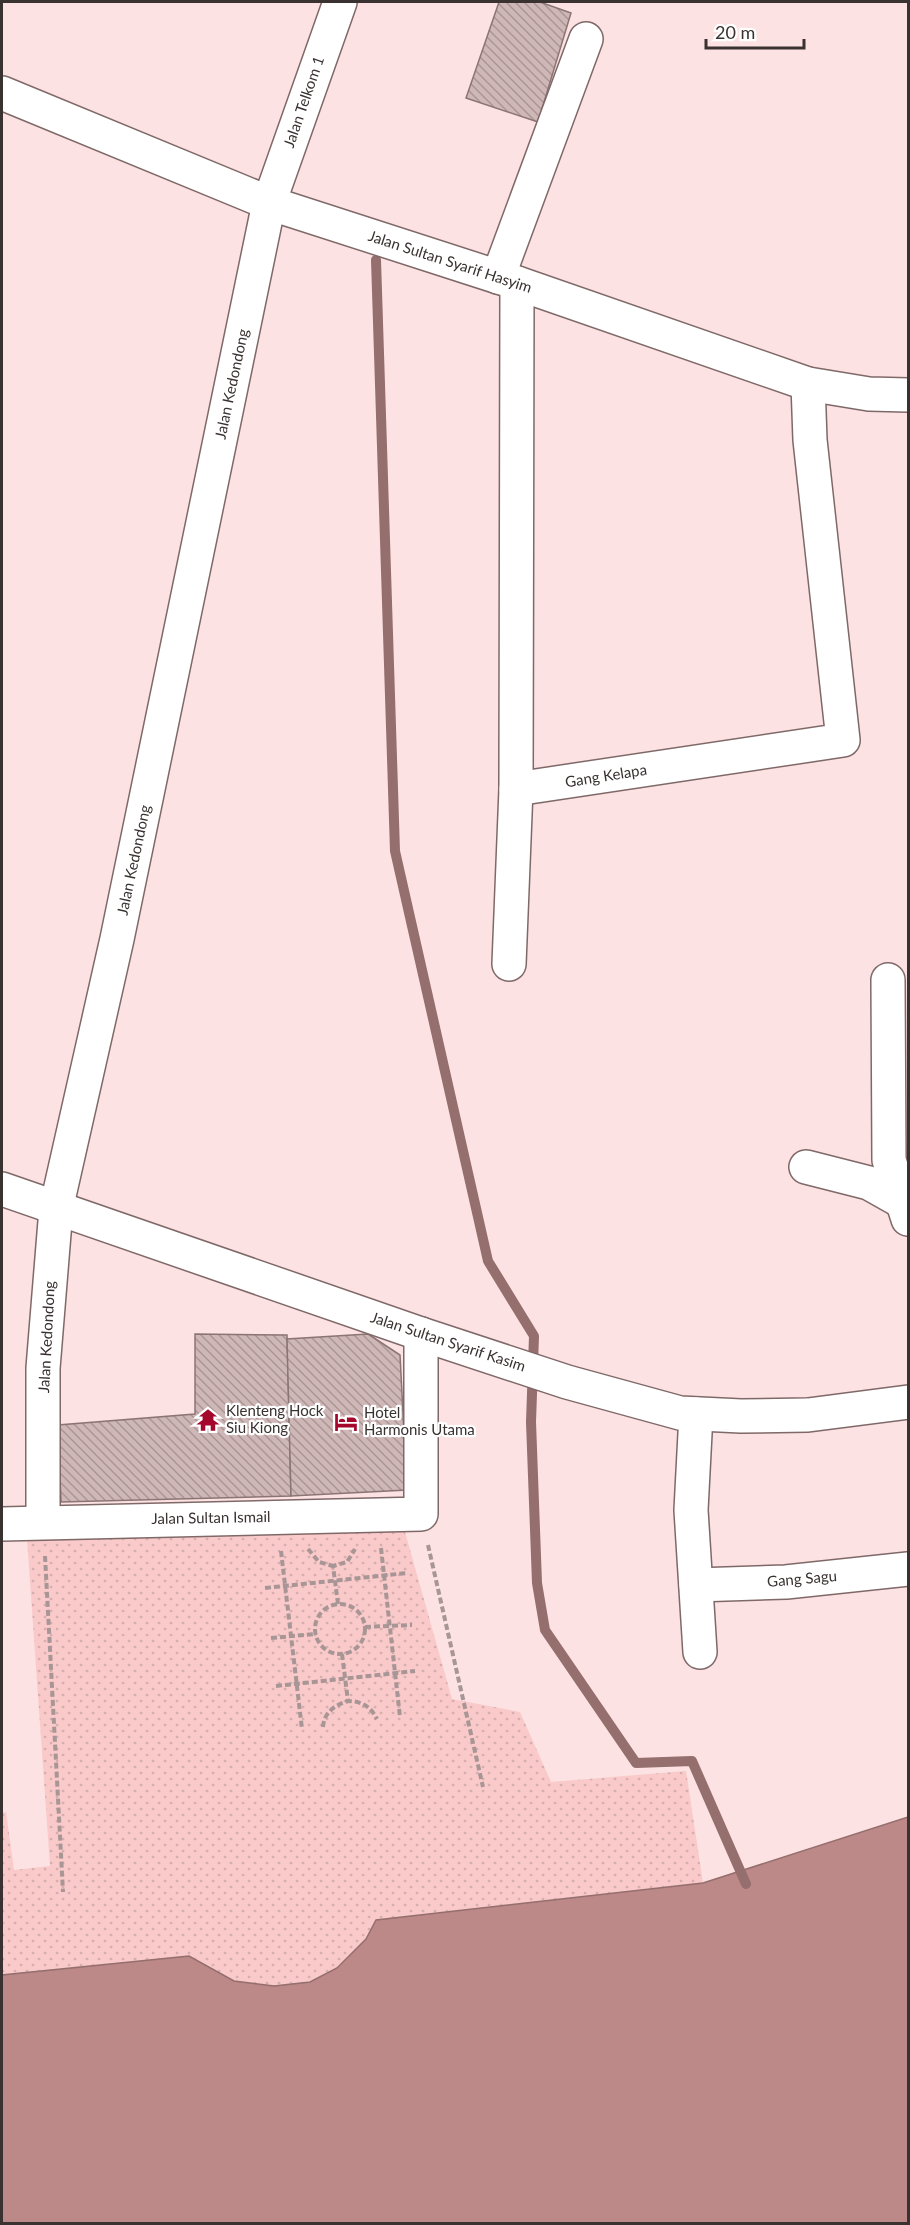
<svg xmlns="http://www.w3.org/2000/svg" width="910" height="2225" font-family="Lato,sans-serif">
  <defs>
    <pattern id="grass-dots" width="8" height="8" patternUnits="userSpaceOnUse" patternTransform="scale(1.5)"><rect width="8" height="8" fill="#f9cac9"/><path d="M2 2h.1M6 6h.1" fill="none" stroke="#d6aead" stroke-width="1.8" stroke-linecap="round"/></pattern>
    <pattern id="building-back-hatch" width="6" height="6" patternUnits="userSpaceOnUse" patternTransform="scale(1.5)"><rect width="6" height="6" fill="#d0b7b7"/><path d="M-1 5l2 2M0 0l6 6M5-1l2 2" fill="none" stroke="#aa9595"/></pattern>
  </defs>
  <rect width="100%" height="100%" fill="#fce2e2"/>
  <path fill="url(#grass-dots)" d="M403,1525L452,1699L520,1712L551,1782L686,1771L703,1883L376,1920L366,1939L348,1958L337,1968L310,1981L274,1986L234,1981L189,1956L2,1975V1813L6,1812L14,1870L50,1866L27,1539Z"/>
  <path fill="#bc8888" stroke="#956e6e" stroke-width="1.5" d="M908,1817V2223H2V1975L189,1956L234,1981L274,1986L310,1982L337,1968L366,1939L376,1920L703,1883Z"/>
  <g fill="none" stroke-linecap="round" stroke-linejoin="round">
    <path stroke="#956e6e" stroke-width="10" d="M376,260L395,851L488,1261L534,1336L531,1422L537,1583L545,1630L636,1763L692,1761L746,1884"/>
  </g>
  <g fill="url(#building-back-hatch)" stroke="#8b7574" stroke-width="1.5">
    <path d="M499,2H540L571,13L538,122L466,98Z"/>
    <path d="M195,1334L287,1335L291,1496L61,1502L58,1425L195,1414Z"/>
    <path d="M368,1334L400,1355L407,1490L291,1496L287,1339Z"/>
  </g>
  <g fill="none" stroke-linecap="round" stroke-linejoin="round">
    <g stroke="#7f6968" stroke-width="36">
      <g id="minor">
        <path d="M2,93L269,203L517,283L808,384L869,394L908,395"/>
        <path d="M498,277L586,39"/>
        <path d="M517,283L516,789L843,740L810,440L808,384"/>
        <path d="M509,964L516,789"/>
        <path d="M888,980L889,1160L908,1219"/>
        <path d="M806,1167L869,1183L901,1201"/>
        <path d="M2,1189L421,1334L567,1382L680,1413L741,1416L808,1415L908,1402"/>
        <path d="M696,1414L691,1510L700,1652"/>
        <path d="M43,1522V1368L56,1209L117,939L269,203L340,2"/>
        <path d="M2,1524L421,1514V1334"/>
        <path d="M696,1585L786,1582L908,1569"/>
      </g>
    </g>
    <g stroke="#a89595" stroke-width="4" stroke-dasharray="6 3" stroke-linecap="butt">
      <path d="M428,1545L483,1787"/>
      <path d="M381,1548L400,1717"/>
      <path d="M308,1549L319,1562L333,1566"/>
      <path d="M281,1551L302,1729"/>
      <path d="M45,1556L63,1892"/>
      <path d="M265,1588L407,1573"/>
      <path d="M338,1604L333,1566L347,1562L355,1549"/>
      <circle cx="340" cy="1629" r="25"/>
      <path d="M365,1627L412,1625"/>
      <path d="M271,1638L315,1634"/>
      <path d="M342,1654L348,1701C362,1701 371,1707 377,1719"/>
      <path d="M276,1686L415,1671"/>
      <path d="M323,1727C324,1712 335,1705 348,1701"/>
    </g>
    <use href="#minor" stroke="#fff" stroke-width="33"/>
  </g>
  <defs>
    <g id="temple-bare" transform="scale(1.8)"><path d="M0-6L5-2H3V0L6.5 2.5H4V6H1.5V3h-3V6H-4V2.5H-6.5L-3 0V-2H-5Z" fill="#a4062c" stroke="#fff" stroke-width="2.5" paint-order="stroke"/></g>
    <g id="hotel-bare" transform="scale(1.8)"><path d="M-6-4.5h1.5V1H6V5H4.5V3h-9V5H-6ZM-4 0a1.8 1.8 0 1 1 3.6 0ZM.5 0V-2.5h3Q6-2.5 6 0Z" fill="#a4062c" stroke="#fff" stroke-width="2.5" paint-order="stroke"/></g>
  </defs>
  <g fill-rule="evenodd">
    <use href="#temple-bare" x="208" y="1420"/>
    <use href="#hotel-bare" x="346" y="1422"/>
  </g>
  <g text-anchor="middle" stroke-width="4.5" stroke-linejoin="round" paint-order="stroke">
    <g font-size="15" fill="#3a3131" stroke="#fff">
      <text transform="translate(304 102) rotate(-71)" y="5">Jalan Telkom 1</text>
      <text transform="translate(450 262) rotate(18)" y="5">Jalan Sultan Syarif Hasyim</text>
      <text transform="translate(232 384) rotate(-78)" y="5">Jalan Kedondong</text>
      <text transform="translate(606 776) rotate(-9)" y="5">Gang Kelapa</text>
      <text transform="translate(134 860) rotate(-78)" y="5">Jalan Kedondong</text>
      <text transform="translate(47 1337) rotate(-87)" y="5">Jalan Kedondong</text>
      <text transform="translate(448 1342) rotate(18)" y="5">Jalan Sultan Syarif Kasim</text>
      <text transform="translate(211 1518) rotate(-1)" y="5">Jalan Sultan Ismail</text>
      <text transform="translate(802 1579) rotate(-5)" y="5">Gang Sagu</text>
    </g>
    <g font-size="15" fill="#3a3131" stroke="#fff" text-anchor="start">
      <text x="226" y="1416">Klenteng Hock<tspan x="226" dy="17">Siu Kiong</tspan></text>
      <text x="364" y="1418">Hotel<tspan x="364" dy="17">Harmonis Utama</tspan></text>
    </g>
  </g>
  <rect width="910" height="2225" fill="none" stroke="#3a3131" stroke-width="6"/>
  <path d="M706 39v9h98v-9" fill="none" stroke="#3a3131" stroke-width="3"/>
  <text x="715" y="39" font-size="18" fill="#3a3131" stroke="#ffffff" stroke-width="4.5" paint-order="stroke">20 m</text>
</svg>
